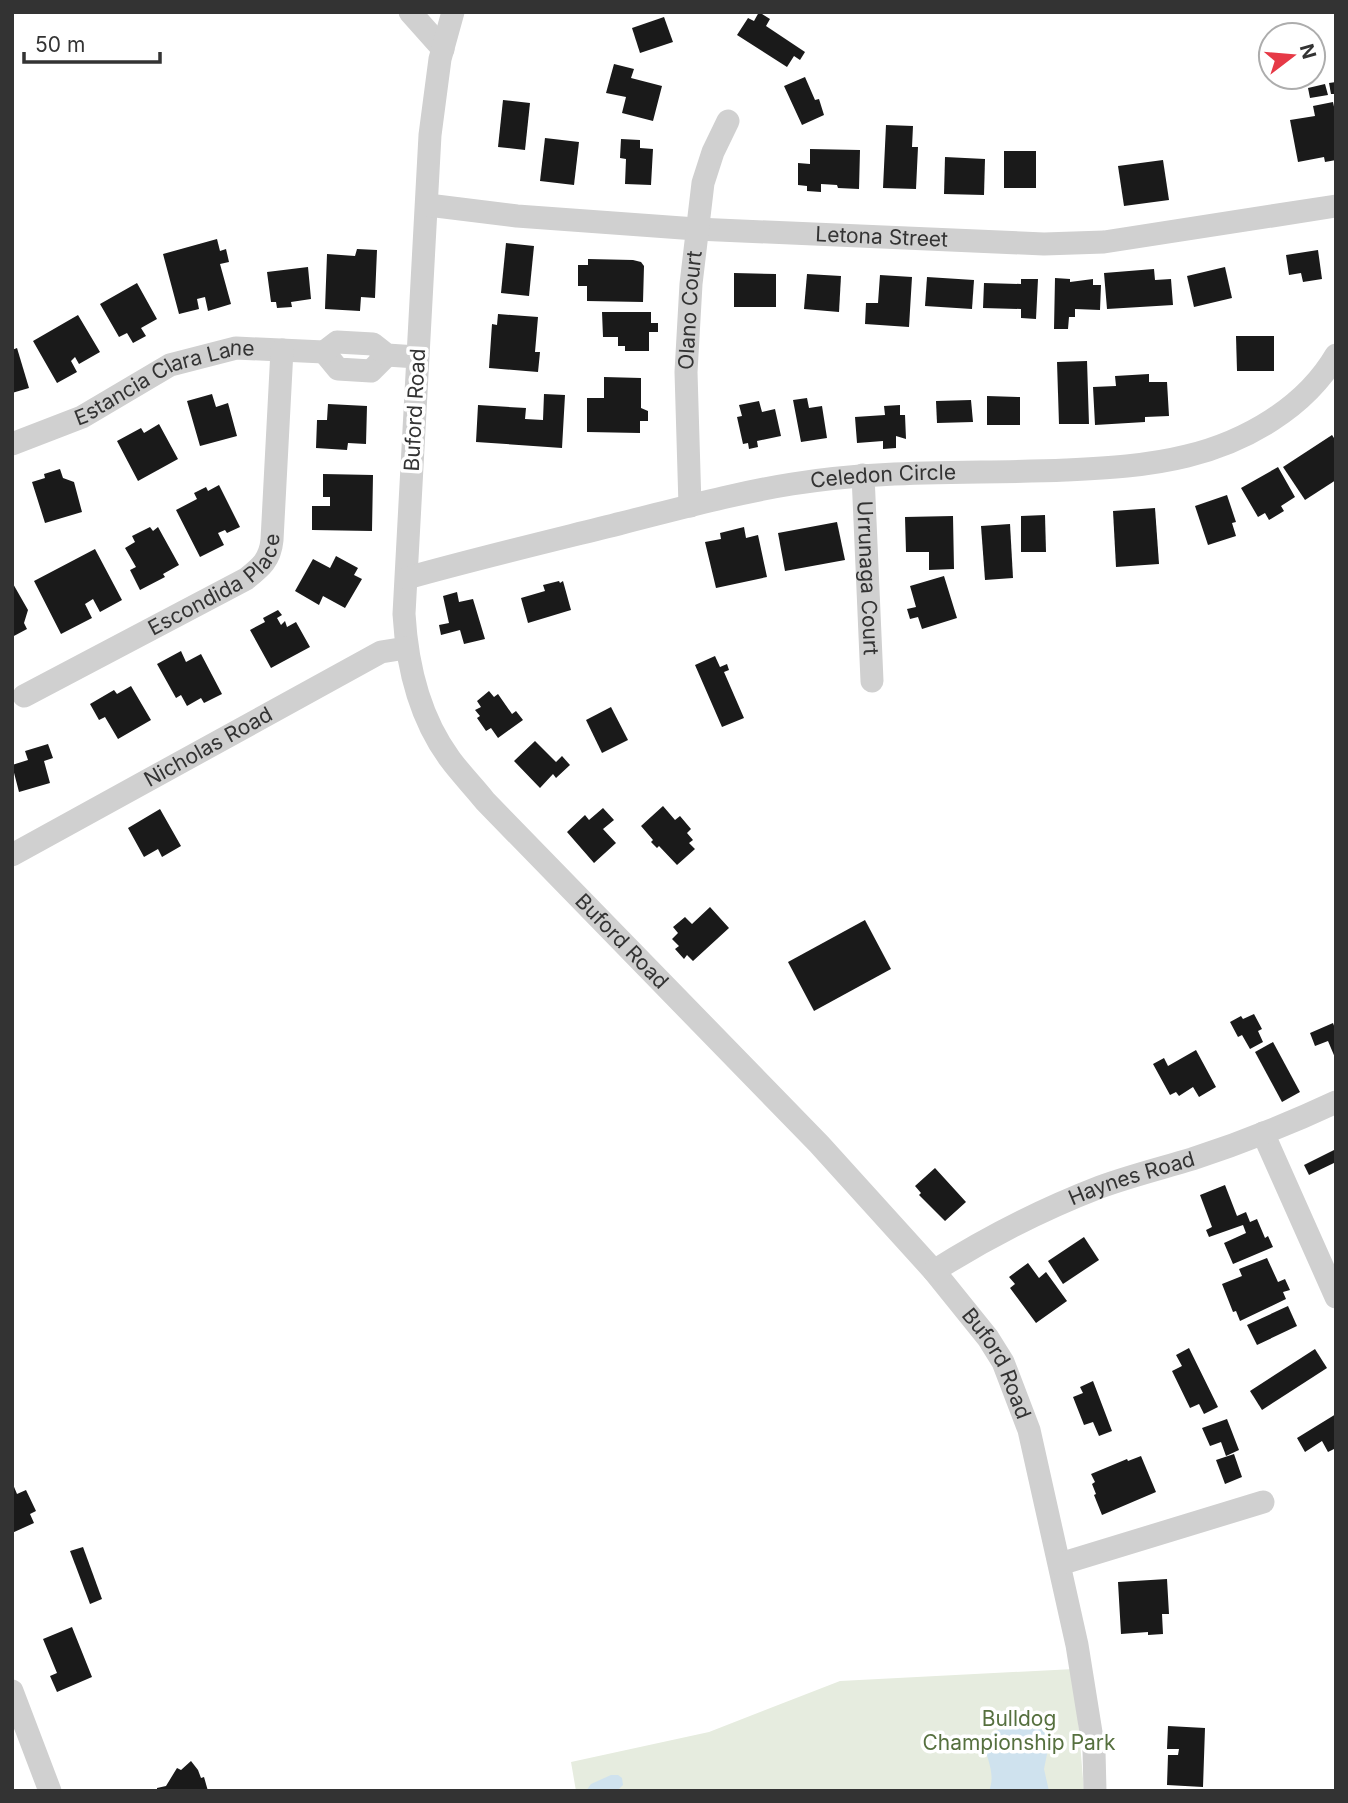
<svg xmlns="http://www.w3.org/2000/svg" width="1348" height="1803" font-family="Inter,sans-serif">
  <rect width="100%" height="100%" fill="#fff"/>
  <path fill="#e6ecdf" d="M1074,1669L1084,1791H576L571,1762L709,1732L840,1681Z"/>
  <g fill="#cfe2ee">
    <path d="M1028,1720L1045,1728L1050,1739L1044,1769L1049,1791H989C996,1775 987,1758 983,1742L994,1731Z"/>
    <path d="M611,1775H618L622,1778L623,1785L617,1791H586L591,1784Z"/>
  </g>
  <g fill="#1a1a1a">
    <path d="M759,12L770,19L766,26L805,52L800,60L794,56L787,67L737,35L748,18L754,21Z"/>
    <path d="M664,17L673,42L640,53L632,28Z"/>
    <path d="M614,64L634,69L631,78L662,86L653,121L622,113L626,97L606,93Z"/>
    <path d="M805,77L815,100L819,99L824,115L802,125L784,86Z"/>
    <path d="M1336,82V94H1331L1329,83Z"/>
    <path d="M1325,84L1328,95L1310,98L1308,88Z"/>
    <path d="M503,100L530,103L525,150L498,147Z"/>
    <path d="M1333,102L1336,116V160L1325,162L1324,157L1298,162L1290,120L1315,116L1313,106Z"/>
    <path d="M886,125L913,126L912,147H918L916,189L883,188Z"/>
    <path d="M545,138L579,142L574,185L540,181Z"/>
    <path d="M621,139L640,140V148L653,149L651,185L625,184L626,159L620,158Z"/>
    <path d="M810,149L860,150L859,189L838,188L837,185L821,184V192L807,191V186L798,185V163L810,164Z"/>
    <rect x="1004" y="151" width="32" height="37"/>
    <path d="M945,157L985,159L984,195L944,194Z"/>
    <path d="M1163,160L1169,200L1124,206L1118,166Z"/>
    <path d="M217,239L220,251L226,249L229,262L220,264L231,304L208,311L205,297L197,299L199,309L179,314L163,254Z"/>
    <path d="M506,243L534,246L529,296L501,293Z"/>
    <path d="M357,249L377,250L375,298L361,297L360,311L325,309L327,254L355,256Z"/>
    <path d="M1318,250L1322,279L1303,282L1301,273L1289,275L1286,255Z"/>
    <path d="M588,259L633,260L641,262L644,266L643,302L587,301V286H578V265H588Z"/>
    <path d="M308,267L311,299L291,302L292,307L277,308L276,302H271L267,272Z"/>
    <path d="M1225,267L1232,298L1194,307L1187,276Z"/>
    <path d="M1154,269L1155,280L1171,279L1173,305L1107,309L1104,273Z"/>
    <path d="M734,273L776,274V307H734Z"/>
    <path d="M807,274L841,276L839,312L804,309Z"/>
    <path d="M880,275L912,277L909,327L865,324L866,303H878Z"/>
    <path d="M927,277L974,280L972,309L925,306Z"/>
    <path d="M1055,278L1070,279V282L1093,279V285H1101L1100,310L1075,309V317H1069L1068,329H1054Z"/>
    <path d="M1021,279H1038L1036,319L1021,318V309L983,308L984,283L1021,284Z"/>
    <path d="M137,283L157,319L141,328L146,336L133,343L127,333L119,337L100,304Z"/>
    <path d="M602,312H651V323H658V332H649V351H625V346H618V337H603Z"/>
    <path d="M498,314L538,317L535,352H540L538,372L489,368L492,324L497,325Z"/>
    <path d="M78,315L100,352L79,364L75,357L71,361L77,372L57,383L33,341Z"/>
    <path d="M1236,336H1274V371H1237Z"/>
    <path d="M17,348L29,388L12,393V350Z"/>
    <path d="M1087,361L1089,424H1059L1057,362Z"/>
    <path d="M1149,374V382H1167L1169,416L1145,417V422L1095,425L1093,387L1116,386L1115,376Z"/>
    <path d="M604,377L641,378V408L648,411V421H640V433L587,432V398H604Z"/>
    <path d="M212,394L216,407L228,403L237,436L200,446L187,401Z"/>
    <path d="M544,394L565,395L562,448L476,442L478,405L526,408L525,419L543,420Z"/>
    <path d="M987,396L1020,397V425H987Z"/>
    <path d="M807,398L809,408L822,406L827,438L801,442L793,400Z"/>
    <path d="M971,400L973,422L937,423L936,401Z"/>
    <path d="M759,401L762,412L775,409L781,436L757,441L758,447L749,449L748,443L743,444L737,417L742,416L739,405Z"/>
    <path d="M328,404L367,406L366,444L348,443L347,450L316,448L317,420H327Z"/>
    <path d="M900,405V415H905L906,439L896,436V448L883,449V441L857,443L855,417L885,415L884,406Z"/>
    <path d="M159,424L178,459L138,481L117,441L141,428L144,433Z"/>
    <path d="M1332,435L1336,441V480L1305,500L1283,467Z"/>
    <path d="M1278,467L1295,497L1281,506L1284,511L1269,520L1265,513L1258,517L1241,488Z"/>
    <path d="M60,469L63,478L74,482L82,512L45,523L32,482L45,478L44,474Z"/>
    <path d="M323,474L373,475L372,531L312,530V506H330V497H323Z"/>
    <path d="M219,485L240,527L227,533L225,530L218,533L224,545L200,557L176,510L197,499L194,493L206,487L208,491Z"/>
    <path d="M1227,495L1236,522L1232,523L1236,536L1208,545L1195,506Z"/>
    <path d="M1155,508L1159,564L1116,567L1113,511Z"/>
    <path d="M1045,515L1046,552H1021V516Z"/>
    <path d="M953,516L954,569L929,570V552H906L905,517Z"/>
    <path d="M837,522L845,560L785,571L778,533Z"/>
    <path d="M1010,524L1013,578L985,580L981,526Z"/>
    <path d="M150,527L153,531L158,527L179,565L163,574L165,577L140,590L130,570L136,567L125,548L135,542L132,536Z"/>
    <path d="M744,527L746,538L758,535L767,577L716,588L705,542L721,539L720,533Z"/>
    <path d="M95,549L122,600L100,612L93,599L85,604L92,618L61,634L34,581Z"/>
    <path d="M336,556L358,568L354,575L362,579L345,608L323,596L319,605L295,591L313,559L330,568Z"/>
    <path d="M944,576L957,618L922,629L918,617L910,619L907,609L916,607L910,586Z"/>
    <path d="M559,581L560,583L563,581L571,610L528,623L521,598L545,591L543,585Z"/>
    <path d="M12,582L28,610L24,623L27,629L12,637Z"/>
    <path d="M457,592L459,602L473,599L485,639L464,644L460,630L441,635L439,625L449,623L443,596Z"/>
    <path d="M278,610L282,615L277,618L281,625L285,621L287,627L296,622L310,647L271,668L250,630L265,622L263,618Z"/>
    <path d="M181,651L186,662L201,654L222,694L204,703L201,698L187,706L181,695L176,698L157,664Z"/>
    <path d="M715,656L720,667L727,664L729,670L724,672L744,718L722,727L695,665Z"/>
    <path d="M131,686L151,720L118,739L105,717L99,720L90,704L114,690L117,694Z"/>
    <path d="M489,691L494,697L498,694L512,714L516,711L523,720L498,738L491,728L486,731L477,718L480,716L475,710L481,707L477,701Z"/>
    <path d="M611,707L628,740L602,753L586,720Z"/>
    <path d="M535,741L556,762L562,756L570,765L556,778L553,774L540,788L514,761Z"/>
    <path d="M48,744L53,758L44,761L50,783L19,792L12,765L28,760L25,751Z"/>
    <path d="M663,806L675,820L680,816L691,829L687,833L693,840L689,843L695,849L677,865L659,846L657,848L651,842L653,840L641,826Z"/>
    <path d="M603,808L614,820L603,829L616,843L594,863L567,832L585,815L589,820Z"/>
    <path d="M160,809L181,846L162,857L158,849L144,857L128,828Z"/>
    <path d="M710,907L729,928L693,961L687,955L684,959L675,949L679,946L672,939L678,933L673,927L685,917L692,924Z"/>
    <path d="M865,920L891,969L814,1011L788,962Z"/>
    <path d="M1254,1014L1262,1029L1258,1031L1263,1042L1250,1049L1242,1035L1238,1037L1230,1022L1241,1016L1243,1019Z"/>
    <path d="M1333,1023L1336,1031V1060L1328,1041L1315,1046L1310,1033Z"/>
    <path d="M1273,1042L1300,1092L1282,1102L1255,1052Z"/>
    <path d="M1196,1050L1216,1087L1199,1097L1193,1087L1179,1096L1176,1092L1170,1095L1153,1064L1164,1058L1168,1066Z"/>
    <path d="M1336,1149V1162L1309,1175L1304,1165Z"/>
    <path d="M935,1168L966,1202L945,1221L919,1195L921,1193L915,1186Z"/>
    <path d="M1225,1185L1237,1216L1246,1212L1250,1222L1257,1219L1265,1238L1268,1236L1273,1247L1233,1264L1224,1243L1246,1233L1243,1225L1209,1237L1206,1230L1212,1227L1200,1195Z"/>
    <path d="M1084,1237L1099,1260L1063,1284L1048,1261Z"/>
    <path d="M1267,1258L1278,1282L1285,1279L1290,1290L1283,1292L1286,1299L1240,1321L1236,1311L1233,1312L1222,1284L1242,1276L1239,1269Z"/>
    <path d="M1028,1263L1039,1278L1046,1272L1067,1301L1036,1323L1010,1288L1015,1284L1009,1277Z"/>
    <path d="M1288,1306L1297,1326L1257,1345L1247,1325Z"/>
    <path d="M1189,1348L1218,1407L1204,1414L1199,1404L1190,1408L1172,1371L1182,1366L1176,1355Z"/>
    <path d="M1315,1349L1327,1368L1262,1410L1250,1391Z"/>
    <path d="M1093,1381L1112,1431L1099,1436L1093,1422L1084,1425L1073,1397L1083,1393L1080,1387Z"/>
    <path d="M1336,1414V1448L1328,1452L1322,1441L1305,1452L1297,1438Z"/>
    <path d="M1227,1419L1239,1450L1226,1456L1221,1442L1210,1446L1202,1428Z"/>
    <path d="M1234,1454L1242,1477L1225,1484L1216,1460Z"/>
    <path d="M1141,1456L1156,1492L1102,1515L1094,1495L1096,1494L1092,1484L1095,1482L1091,1474L1127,1459L1128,1461Z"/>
    <path d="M12,1482L17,1494L26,1490L36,1511L30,1514L34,1523L12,1533Z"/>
    <path d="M83,1547L102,1599L90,1604L70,1551Z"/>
    <path d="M1167,1579L1169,1614H1162L1163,1634L1148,1635V1632L1121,1634L1118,1582Z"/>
    <path d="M72,1627L92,1677L57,1692L50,1676L57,1673L43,1639Z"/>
    <path d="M1168,1726L1205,1728L1203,1787L1167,1785L1168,1755H1178L1179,1749H1167Z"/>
    <path d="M191,1761L198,1770L201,1778L204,1777L208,1791H157V1788L166,1786L177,1768L181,1770Z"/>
  </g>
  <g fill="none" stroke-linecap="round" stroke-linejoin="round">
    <g stroke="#d0d0d0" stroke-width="23">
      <path d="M410,12L443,49"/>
      <path id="s1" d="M453,12L440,59L430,135L404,614C407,665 419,717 450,759C461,774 474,787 485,801L819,1144L934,1271L988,1338L1003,1362L1029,1430L1077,1645L1094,1751L1095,1791"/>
      <path id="s2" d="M428,205L517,216L696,229L1044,244L1104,242L1336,206"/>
      <path d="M324,352L338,369L371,371L387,355"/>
      <path id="s3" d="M12,444L82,417L170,365L236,348L324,352L337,342L373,344L387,355L417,357"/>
      <path id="s4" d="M863,475L872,681"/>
      <path id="s5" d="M690,506L686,372L691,284L703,183L713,152L728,121"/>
      <path id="s6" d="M407,578C478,558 550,541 622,523C678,509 735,493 792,484C882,469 975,474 1066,470C1106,468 1147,466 1187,456C1245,442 1305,408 1336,355"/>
      <path id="s7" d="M24,696L246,579C261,567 270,560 272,540L282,350"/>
      <path id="s8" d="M12,855L381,652L406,648"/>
      <path d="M1263,1133L1336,1297"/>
      <path id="s9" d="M934,1271C986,1238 1043,1209 1100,1187C1130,1176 1162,1168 1192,1159C1241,1143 1289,1124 1336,1102"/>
      <path d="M1060,1564L1263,1502"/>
      <path d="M12,1691L50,1791"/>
    </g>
  </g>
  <g text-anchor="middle" stroke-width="7" stroke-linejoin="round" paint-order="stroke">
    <g font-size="21" fill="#333" stroke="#fff">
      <text dy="7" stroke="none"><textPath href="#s2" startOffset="455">Letona Street</textPath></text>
      <text dy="7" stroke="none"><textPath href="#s5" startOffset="196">Olano Court</textPath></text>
      <text dy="7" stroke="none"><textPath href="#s3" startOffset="166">Estancia Clara Lane</textPath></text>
      <text transform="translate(415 410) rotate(-87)" y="7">Buford Road</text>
      <text dy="7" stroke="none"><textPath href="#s6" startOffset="488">Celedon Circle</textPath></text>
      <text dy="7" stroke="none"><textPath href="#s4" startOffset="103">Urrunaga Court</textPath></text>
      <text dy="7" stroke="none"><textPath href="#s7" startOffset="224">Escondida Place</textPath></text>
      <text dy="7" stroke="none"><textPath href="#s8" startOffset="224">Nicholas Road</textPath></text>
      <text dy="7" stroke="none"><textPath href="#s1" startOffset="1010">Buford Road</textPath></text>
      <text dy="7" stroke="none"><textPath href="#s9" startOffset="219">Haynes Road</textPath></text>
      <text dy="7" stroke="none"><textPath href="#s1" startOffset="1577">Buford Road</textPath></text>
    </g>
    <g font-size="21" fill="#56703f" stroke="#fff">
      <text x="1019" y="1726">Bulldog<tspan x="1019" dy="24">Championship Park</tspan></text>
    </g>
  </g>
  <rect width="1348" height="1803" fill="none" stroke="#333333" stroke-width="28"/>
  <g transform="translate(1292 56) rotate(74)"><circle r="33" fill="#ffffff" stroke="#adadad" stroke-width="2"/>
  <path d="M0-5L12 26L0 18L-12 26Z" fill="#e63946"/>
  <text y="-10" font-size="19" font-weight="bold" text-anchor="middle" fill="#333333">N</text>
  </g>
  <path d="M24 52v10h136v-10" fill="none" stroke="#333333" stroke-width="3.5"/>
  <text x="35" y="52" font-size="21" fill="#333333" stroke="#ffffff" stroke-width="5" paint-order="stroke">50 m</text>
</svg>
